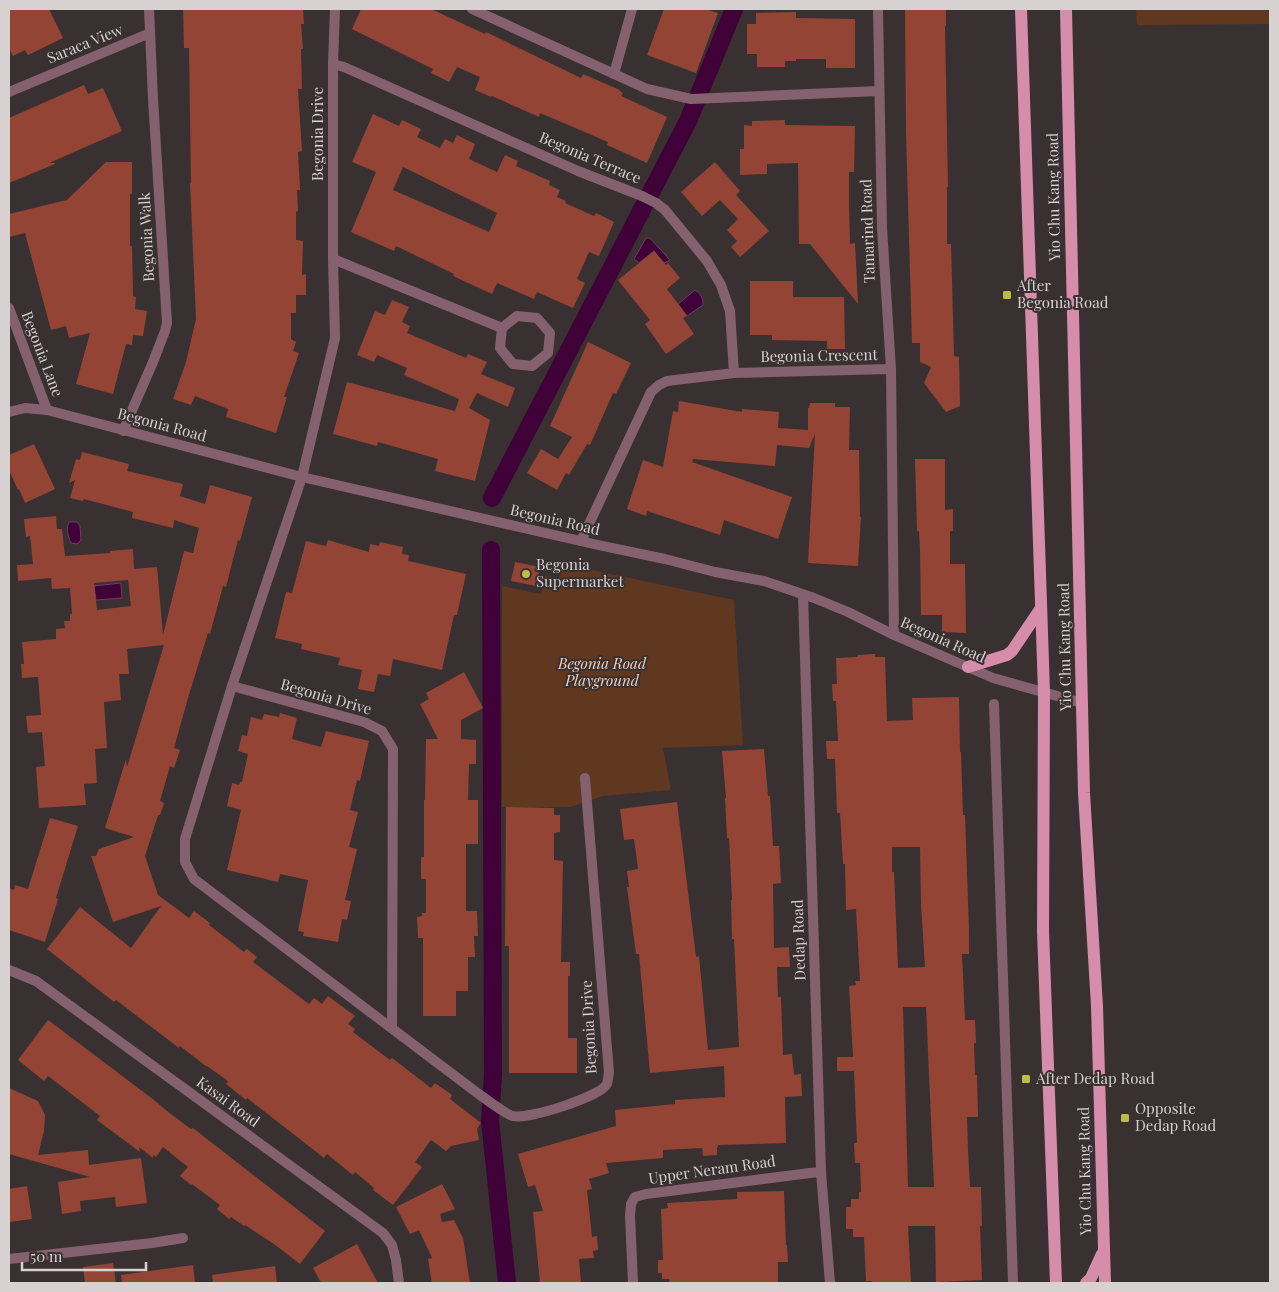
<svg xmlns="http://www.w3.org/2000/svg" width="1279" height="1292" font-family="'Playfair Display',serif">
  <rect width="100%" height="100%" fill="#393131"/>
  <g fill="#60381f">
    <path d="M1136,9H1270V24L1137,25Z"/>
    <path d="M563,564L734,600L743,745L663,748L671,790L603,796L570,807H502V586L541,594L546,576L560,579Z"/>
  </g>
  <g fill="#3f0137" stroke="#6d3f66">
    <path d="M646,238H650L669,259V261L664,263L654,251L639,263L634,259Z"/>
    <path d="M695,290C701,294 703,298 703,305L687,316L678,304Z"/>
    <path d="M69,522H77L80,526L81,540L77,544L71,543C68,537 66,528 69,522Z"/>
    <path d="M121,583L122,598L96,600L94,586Z"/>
  </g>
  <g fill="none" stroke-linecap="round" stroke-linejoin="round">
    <g stroke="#3f0137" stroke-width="18">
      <path d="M492,498L688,121L734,9"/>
      <path d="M491,550L493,1074L490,1121L507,1283"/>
    </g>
  </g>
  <g fill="#934435" fill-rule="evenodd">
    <path d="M9,9H49L63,38L28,55L25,50L13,56L9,48Z"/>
    <path d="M183,9H303L304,24H301L303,49H301L302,89H298L302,151L298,152L300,190H297L298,211L296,212V240L303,241L302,275L306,274V295H296V313H291V339L296,342L293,351L299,353L284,397H287L276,433L226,417L228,409L195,396L191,405L173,399L186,362L196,319L190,183H191L189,48H184Z"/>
    <path d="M361,9H431L485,34L486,32L581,78L583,74L620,90V91L623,93L621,96L667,117L647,163L607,145L608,142L552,118L540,113L539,117L492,96L491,97L475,90L480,77L457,67L449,82L431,73L433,69L352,29Z"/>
    <path d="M664,9H705L718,13L696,73L647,55Z"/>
    <path d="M905,9H946V26H945L948,187H947V244H951L954,356L959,357L960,406L946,412L924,383L931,367L920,362V343H912L906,132Z"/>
    <path d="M796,12V18L855,19V68H826V59H796V61H785V67H757V54H747V24H756V13Z"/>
    <path d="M84,85L88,94L103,88L122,131L49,163H55V164L9,183V118Z"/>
    <path d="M373,114L399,126L402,120L421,129L417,137L440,148L445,139L453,143L457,135L475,144L469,159L497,172L505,155L518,161L516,166L550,181L549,185L560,190L557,197L566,201L565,203L594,216L596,213L614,222L599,256L589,252L577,279L585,283L573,308L537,292L534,299L497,283L492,294L453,276L454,274L396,246L394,251L351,232L376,172L352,162ZM403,167L497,213L489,232L393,190Z"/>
    <path d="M785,120V125L855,126L854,172H849V204L850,244L855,243L858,304L810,244H799L798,163L767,164V174L740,175V149H744V125L752,126V121Z"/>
    <path d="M106,162H132V194H130V246H132L133,296L136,297L135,309L147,311L143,336L133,335L132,345L126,344L113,394L76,384L90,333L69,338L66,326L51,330L25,233L9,237V214L67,200Z"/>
    <path d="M715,162L740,191L736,195L769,231L740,257L731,247L737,241L727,230L738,219L720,200L702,216L681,192Z"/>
    <path d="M654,251L666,265L668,263L680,278L667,289L687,316L683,318L694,334L666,354L645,324L650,320L618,280Z"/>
    <path d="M750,281H793V297H844L845,349H827V341L772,340V335H750Z"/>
    <path d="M392,300L409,307L402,322L410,326L407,333L466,358L468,354L487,362L481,374L515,388L508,407L477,393L469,408L490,420L475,481L435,471L438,459L378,442L377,446L333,434L347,382L455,411L459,399L404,375L407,368L377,355L374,362L357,355L375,311L385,315Z"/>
    <path d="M588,342L631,363L616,394L613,393L590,445L587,444L569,475L566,473L557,490L527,473L541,449L558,459L572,437L550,426Z"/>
    <path d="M679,401L742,412V409L779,412L778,428L808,430V408H809L810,403H835V407H850L849,450H859L860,517H861L858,566L808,563L815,434L809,448L777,445L775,466L693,459L692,462L792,497L778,539L724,520L720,535L647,511L646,516L627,509L643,460L663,467L673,411L678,412Z"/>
    <path d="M34,444L55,489L25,503L19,489L18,490L9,470V455Z"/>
    <path d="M82,452L129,464L127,471L183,484L180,496L205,504L210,485L252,497L240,541L238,540L226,587L223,586L210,634L208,633L188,698L174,748L180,750L174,768L170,766L160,801L164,803L160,815H158L145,856L158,895L189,918L194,911L210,923L209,925L244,952L247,949L257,957L253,962L309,1004L314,998L322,1004L328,996L355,1016L348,1024L355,1029L353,1032L390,1060L392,1058L431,1088L435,1083L452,1095L450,1099L481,1123L477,1129L479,1140L451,1146L446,1151L431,1140L415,1162L422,1167L393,1205L373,1190L374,1188L355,1172L353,1175L327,1154L324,1158L260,1108L247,1098L246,1100L226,1084L228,1081L207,1066H206L180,1046L179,1048L116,1000L114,1002L47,949L80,907L131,948L161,906L113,922L91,856H96L99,849L134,837L105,828L126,759L127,767L164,645L127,649L129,674H119L121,700L104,702L107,748L95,749L97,783L84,784L86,805L39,808L36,767L45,766L42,732L28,733L26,716L41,715L38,677L22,678L21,664H24L22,642L56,639V629L65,628L64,621H70V614H72L70,588L52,589L51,578L18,581L17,565L33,564L30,536L26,537L24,519L56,516L57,529H62L65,556L110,553V551L133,549L134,569L157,567L163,635L184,551L193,553L199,528L174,520L173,528L132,518L133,512L84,499L83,501L70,498L75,480L69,483L76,459L80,460ZM128,580L131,606L97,610L94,583Z"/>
    <path d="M915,459H945V510L953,509V531H950V564H965L966,633L942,632V615H921L920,549L919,531H917Z"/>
    <path d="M328,540L369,552L370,544L379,546L380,542L403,547L402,554L409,555L408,561L466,574L457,615H454L442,670L393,659L390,676L378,674L374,692L358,689L362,670L338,665L340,658L301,649L302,644L275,638L286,592L292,593L306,541L326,546Z"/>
    <path d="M515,562L540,567L536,586L511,581Z"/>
    <path d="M875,654V657H885L887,721L913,720L912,698L959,697L960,752H961L963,815H965L969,929V954H962L965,1020H975L976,1043H974L975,1075H977L978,1117H967L968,1149L970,1187H981L982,1226H980L982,1280L936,1282L935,1226H908L911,1283H872V1281H866L864,1237H853V1229H846V1207H851V1199H859V1192H861L860,1163H855L854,1143H857L854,1071H837V1057H853L849,986L856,985L855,981H860L856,909L846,910L845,864H843L840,813H837L835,759H827L826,741H838L836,701H833L832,684H837L836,658L857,657L858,655ZM892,847H920L921,905L925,967L898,968L894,872H892ZM903,1007H926L934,1187H908Z"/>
    <path d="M464,672L483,708L461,720V739L476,740V764H469L468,800H478V844H466V911H477L478,936H474L475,957H468V991H456V1016H423V938H418L417,917L422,916V913H426V879H421V857H424V800H425L426,739H438L420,704L429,699L426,693Z"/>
    <path d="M280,713L297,718L292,739L321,747L326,731L369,741L360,781L357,780L350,810L358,812L349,847L357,849L345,900L351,901L347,920L342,919L338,942L303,936L304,932L298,931L308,880L280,874L278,882L227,870L241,810L227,806L232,783L239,785L240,782H242L248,754L238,751L242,735L247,736L251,717L262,720L264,714L279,717Z"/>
    <path d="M764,749L768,796H770L773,846H779L781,883L773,884L774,948L789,947L790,967H777L778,997H781L783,1055L792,1054L794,1075L801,1074L802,1096L785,1097L786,1143L718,1145V1147H717V1155L703,1156L702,1148L663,1150V1158L606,1163L609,1173L589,1179L592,1189L587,1190L592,1237L597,1236L598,1250L593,1251L594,1258L579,1259L581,1283H540L533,1212L543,1211L535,1185L528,1187L518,1154L616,1126L615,1110L675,1104V1100L725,1097L724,1066L650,1073L639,954H636L627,887H629L627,871L638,869L636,853L634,839L624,840L620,809L677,802L696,957L699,956L708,1050L739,1047L734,939H732L731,900H732L729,838H727L725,798H726L722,751Z"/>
    <path d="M506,807L554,808V815H560V832L554,833V860L563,861L561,962H570V976H568V1038H577V1073H509V946H505Z"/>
    <path d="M50,818L78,826L56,898L58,899L45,942L9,930V888L14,890L15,885L28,889Z"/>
    <path d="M48,1020L154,1100L167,1111L191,1129L193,1128L325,1231L300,1264L274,1244L245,1225L244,1226L231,1217L229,1219L217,1209L220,1205L192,1184L191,1185L180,1176L188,1167L163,1147L156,1157L153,1155V1158L139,1147L140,1152L97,1120L100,1116L48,1076L44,1081L18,1060Z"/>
    <path d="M9,1088L38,1101L45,1115L44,1131L38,1155L88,1150L89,1165L141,1158L147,1203L116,1207L115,1197L80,1201L81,1211L62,1214L58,1182L90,1177L9,1154Z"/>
    <path d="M442,1184L455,1209L440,1214L442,1222L454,1220L463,1238L470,1283H432L428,1259L432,1258L419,1230L410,1234L396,1207Z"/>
    <path d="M27,1186L32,1219L9,1222V1189Z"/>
    <path d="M784,1191L786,1245H787L788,1262H778V1283H670L669,1279H662V1273H658V1260H663L661,1209L668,1208L667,1203L737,1199V1192Z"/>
    <path d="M357,1244L378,1283H323L320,1281L313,1268Z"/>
    <path d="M113,1263L116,1283H85L83,1267Z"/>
    <path d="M193,1265L195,1283H122L121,1275Z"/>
    <path d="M275,1266L277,1283H213L212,1275Z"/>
  </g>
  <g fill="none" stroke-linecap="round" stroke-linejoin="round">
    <g stroke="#85616f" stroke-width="10">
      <path d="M335,9L333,64V259L335,338L302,477L232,686L185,839V862L194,879L480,1095C486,1099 507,1115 513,1116C527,1120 600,1097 607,1084C608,1081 608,1076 609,1073L585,778"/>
      <path d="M472,9L647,89L691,99L879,91"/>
      <path d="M878,9L882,228L891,369L894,635"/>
      <path d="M333,64L344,67L578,171L642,196L656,203L665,210L707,261L721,285L730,311L734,373"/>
      <path d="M614,74L632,9"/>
      <path d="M9,92L150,33"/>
      <path d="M333,259L502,328"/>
      <path d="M9,308L47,410"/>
      <path d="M517,316L537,318L550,333L548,353L532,366L513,364L500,348L502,328Z"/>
      <path d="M123,431L153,362L165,331L167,323L153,99L149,9"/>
      <path d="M581,541L651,392L659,385L667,381L734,373L891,369"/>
      <path d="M803,595L821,1172L830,1283"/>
      <path d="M232,686L364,722L382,731L393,749L392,1028"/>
      <path d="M994,704L1013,1283"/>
      <path d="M9,970L36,981L383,1233L392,1245L396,1260L399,1283"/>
      <path d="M9,1259L152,1243L183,1238"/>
      <path d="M633,1283L630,1216L631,1204L635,1197L646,1194L810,1173L821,1172"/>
    </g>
    <path stroke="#85616f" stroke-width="10" d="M9,412L25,408L47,410L302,477L598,545L665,559L715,572L764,581L814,598L848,612L894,635L993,678L1082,703"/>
    <g stroke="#d58daa" stroke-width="12">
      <path d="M1021,9L1044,692L1043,931L1056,1283"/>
      <path d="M1066,9L1084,793L1097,1006L1105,1283"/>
      <path d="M968,667L1007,655L1012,651L1041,608"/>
      <path d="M1086,1283L1091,1278L1102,1254"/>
    </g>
  </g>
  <g fill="#bebf42" stroke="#393131" stroke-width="2">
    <rect x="1002" y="290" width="10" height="10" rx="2.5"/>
    <circle cx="526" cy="574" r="5"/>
    <rect x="1021" y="1074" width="10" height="10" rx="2.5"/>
    <rect x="1120" y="1113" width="10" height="10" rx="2.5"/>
  </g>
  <g text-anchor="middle" stroke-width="4" stroke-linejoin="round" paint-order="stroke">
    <g font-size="15" fill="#d7d1d2" stroke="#393131">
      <text transform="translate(85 44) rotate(-22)" y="5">Saraca View</text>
      <text transform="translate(318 134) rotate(-90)" y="5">Begonia Drive</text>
      <text transform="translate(590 158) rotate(23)" y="5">Begonia Terrace</text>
      <text transform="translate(1054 197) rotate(-91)" y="5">Yio Chu Kang Road</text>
      <text transform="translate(868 231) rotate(-92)" y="5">Tamarind Road</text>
      <text transform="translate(147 237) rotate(-93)" y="5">Begonia Walk</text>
      <text transform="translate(42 354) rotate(69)" y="5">Begonia Lane</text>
      <text transform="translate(819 356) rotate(-1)" y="5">Begonia Crescent</text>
      <text transform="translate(162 425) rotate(15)" y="5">Begonia Road</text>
      <text transform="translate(555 520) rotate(13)" y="5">Begonia Road</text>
      <text transform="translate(943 640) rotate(24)" y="5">Begonia Road</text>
      <text transform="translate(1065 647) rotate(-91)" y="5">Yio Chu Kang Road</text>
      <text transform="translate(326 697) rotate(16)" y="5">Begonia Drive</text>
      <text transform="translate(799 940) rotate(-92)" y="5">Dedap Road</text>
      <text transform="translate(589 1027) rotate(-93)" y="5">Begonia Drive</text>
      <text transform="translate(228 1102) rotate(36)" y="5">Kasai Road</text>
      <text transform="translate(712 1170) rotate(-8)" y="5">Upper Neram Road</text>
      <text transform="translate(1085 1171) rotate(-91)" y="5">Yio Chu Kang Road</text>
    </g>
    <g font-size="15" fill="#d7d1d2" stroke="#393131" text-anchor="start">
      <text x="1017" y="291">After<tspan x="1017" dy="17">Begonia Road</tspan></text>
      <text x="536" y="570">Begonia<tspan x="536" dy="17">Supermarket</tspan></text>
      <text x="1036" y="1084">After Dedap Road</text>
      <text x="1135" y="1114">Opposite<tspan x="1135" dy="17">Dedap Road</tspan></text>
    </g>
    <g font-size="15" font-style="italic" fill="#f9d0b8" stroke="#393131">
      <text x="602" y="669">Begonia Road<tspan x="602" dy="17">Playground</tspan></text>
    </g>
  </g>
  <rect width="1279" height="1292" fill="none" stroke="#d7d1d2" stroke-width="20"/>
  <path d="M22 1262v8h124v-8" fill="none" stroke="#d7d1d2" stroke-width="2.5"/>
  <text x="30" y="1262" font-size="15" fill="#d7d1d2" stroke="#393131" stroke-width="4" paint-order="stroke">50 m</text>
</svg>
